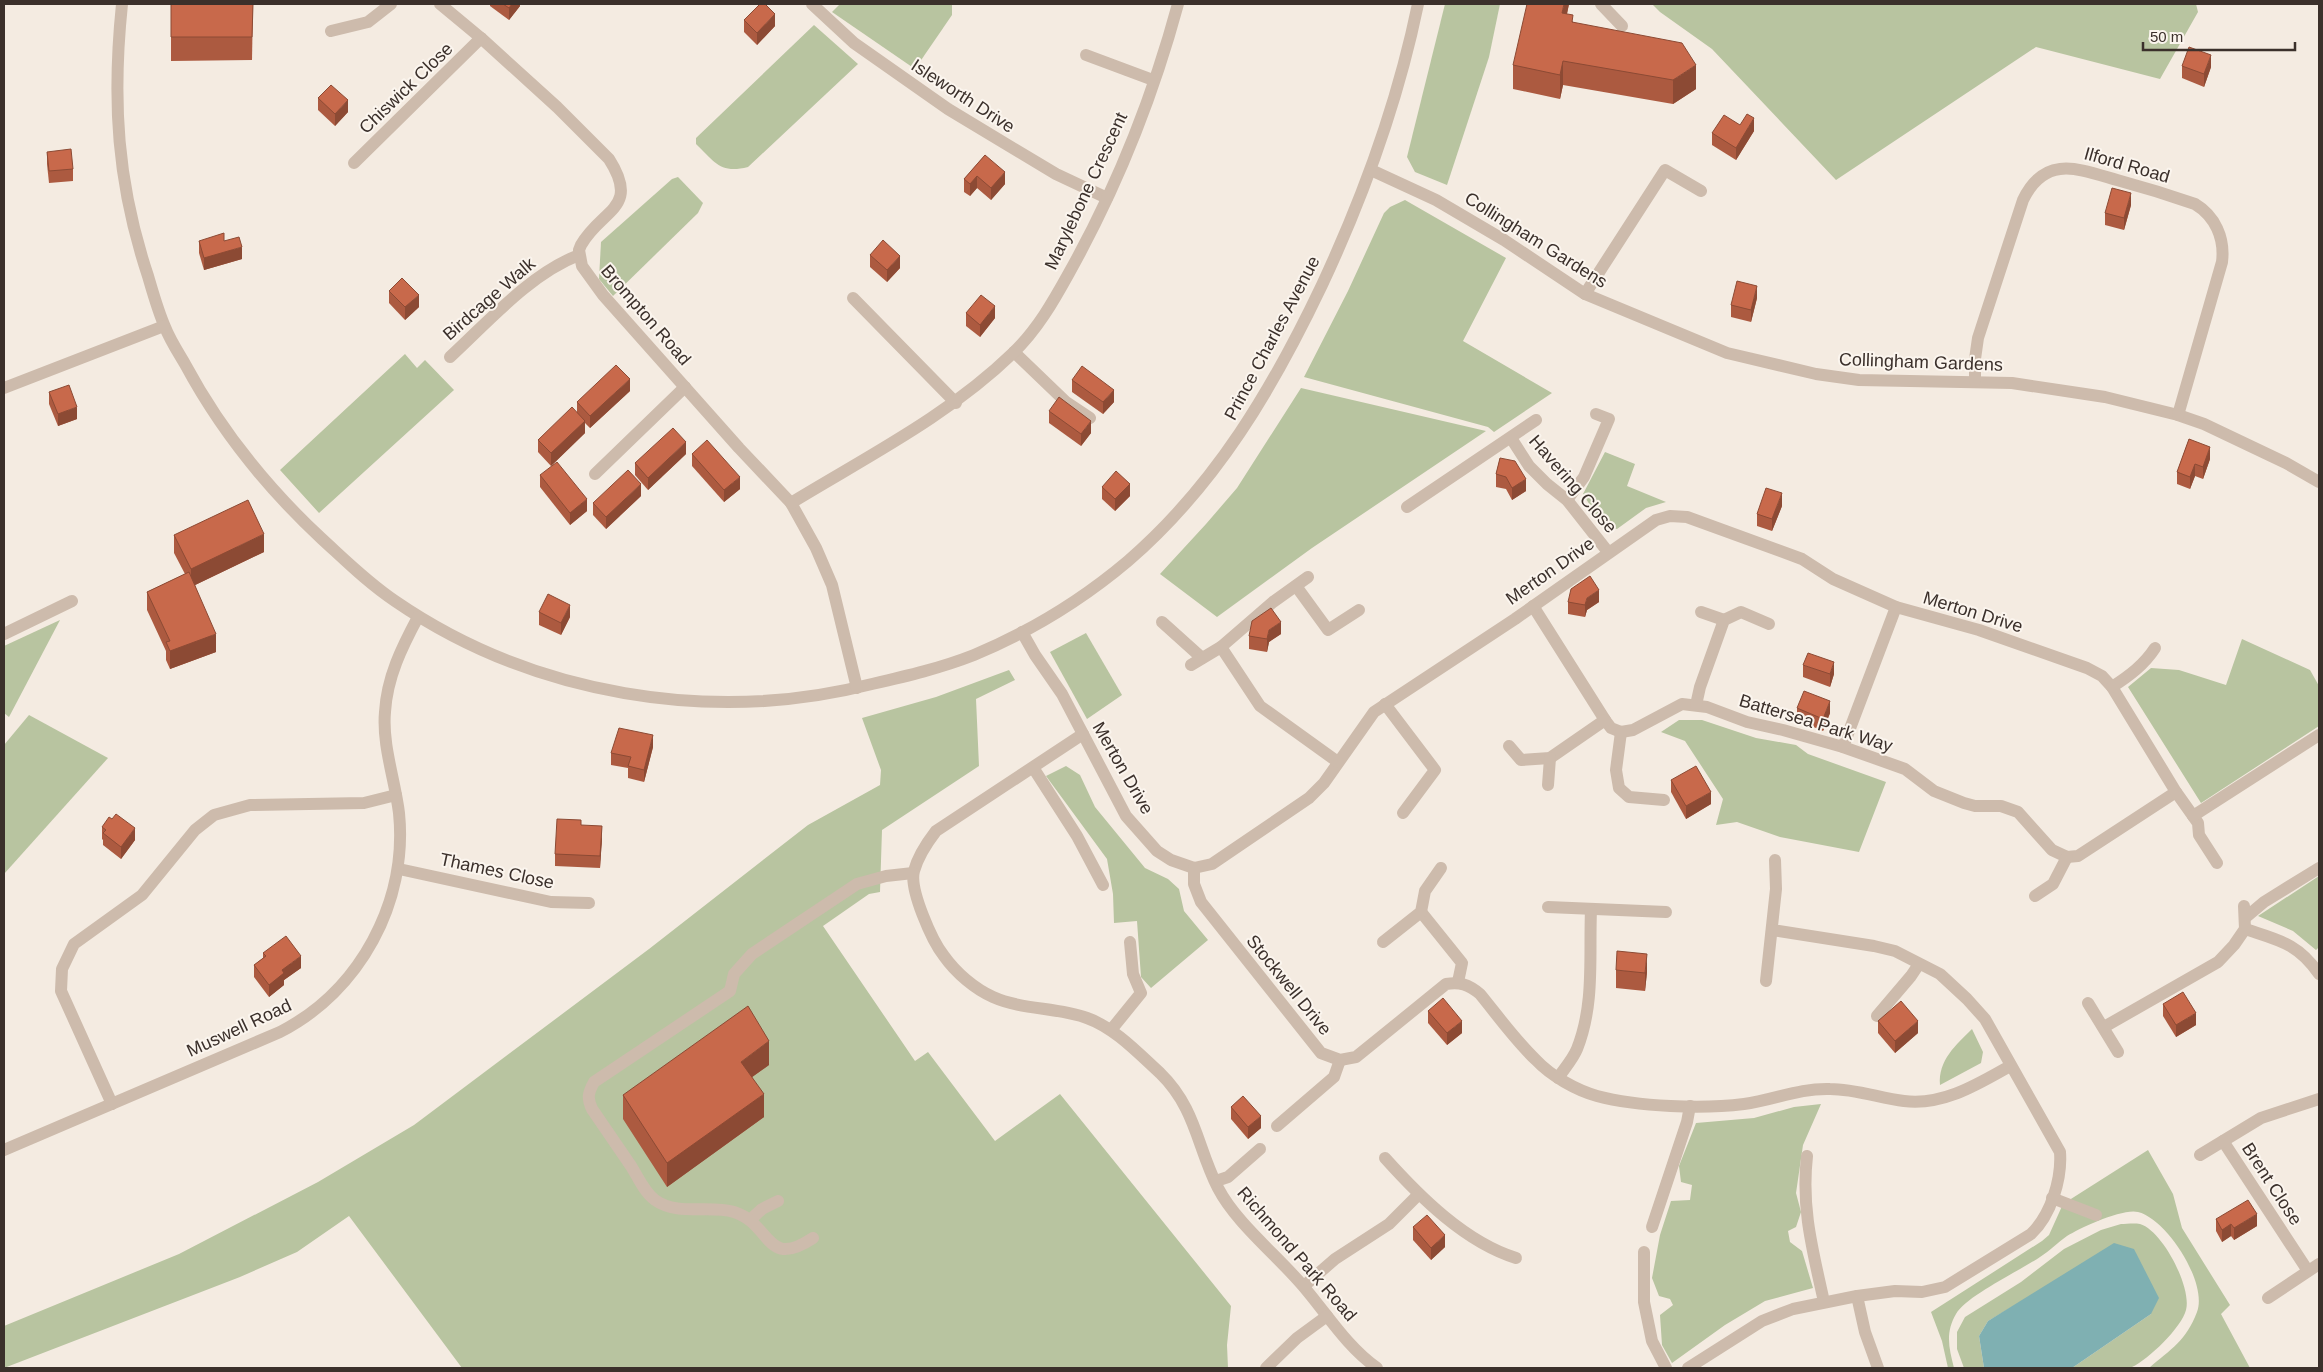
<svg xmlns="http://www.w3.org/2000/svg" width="2323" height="1372" font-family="Helvetica,sans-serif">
  <rect width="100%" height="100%" fill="#f4ebe1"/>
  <g fill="#b8c4a0">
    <path d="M840,4H952V15L915,69L832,12Z"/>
    <path d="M1445,4H1500L1489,57L1447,185L1415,172L1407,157Z"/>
    <path d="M1652,4H2196L2198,12L2160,79L2036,47L1836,180L1712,49L1660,12Z"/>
    <path d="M814,25L858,64L748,167C720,174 715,162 696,144V138Z"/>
    <path d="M678,177L703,203L698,213L613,296L599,279L601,242L672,179Z"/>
    <path d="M1405,200L1506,258L1463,341L1552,393L1494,432L1488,427L1304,377L1348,291L1384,213L1390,207Z"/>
    <path d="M405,354L417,368L425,360L454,390L319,513L280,470Z"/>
    <path d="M1301,388L1486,431L1312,548L1217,617L1160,574L1206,524L1237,488Z"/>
    <path d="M1605,452L1635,464L1627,486L1666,502L1646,508L1617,529L1603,526L1583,494Z"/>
    <path d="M60,620L9,717L4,713V646Z"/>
    <path d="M1086,633L1122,695L1087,719L1050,652Z"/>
    <path d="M2242,639L2310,670L2319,686V726L2201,803L2128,687L2151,668L2179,670L2226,685Z"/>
    <path d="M1009,670L1015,680L976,699L979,766L882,830L880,892L869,894L823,926L915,1061L928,1052L995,1141L1060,1094L1231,1306L1227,1345L1228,1368H462L349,1216L297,1252L240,1277L4,1368V1326L179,1254L318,1182L414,1125L649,949L808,825L880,785L881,770L862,718L936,697Z"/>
    <path d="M29,715L108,758L4,874V745Z"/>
    <path d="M1679,720H1702L1756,738L1796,745L1808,754L1886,782L1859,852L1780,837L1737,822L1716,825L1723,799L1685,741L1661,732Z"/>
    <path d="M1066,766L1080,775L1095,807L1145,868L1168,879L1179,889L1184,911L1208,940L1151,988L1141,977L1137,921L1114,923L1113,894L1107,859L1046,776Z"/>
    <path d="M2319,876V947L2316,950L2293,931L2258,916Z"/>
    <path d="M1972,1029L1983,1052L1981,1063L1940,1085C1938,1060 1956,1045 1972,1029Z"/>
    <path d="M1821,1104L1803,1145L1796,1193L1801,1212L1796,1227L1788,1231L1790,1242L1802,1251L1813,1288L1765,1301L1725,1325L1672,1363L1662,1345L1660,1315L1673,1305L1670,1299L1659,1296L1652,1278L1660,1235L1671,1201L1690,1200L1692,1185L1681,1182L1679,1166L1696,1123L1754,1118L1794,1107Z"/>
    <path d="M2148,1150L2173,1194L2182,1228L2230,1305L2221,1314L2250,1368H2149C2171,1349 2186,1341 2197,1312C2208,1283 2167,1219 2138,1212C2123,1208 2080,1228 2067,1236C2058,1242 2050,1251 2040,1257C2021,1270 1966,1296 1956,1314C1945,1333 1949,1348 1954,1368H1948L1942,1341L1931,1312L2042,1241L2049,1235L2063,1204Z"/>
    <path d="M2121,1224C2126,1224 2134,1223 2140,1224C2163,1231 2192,1288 2186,1310C2182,1327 2148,1360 2132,1367C2125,1371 2083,1368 2072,1368L2151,1314L2022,1301L1988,1321L1979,1336L1984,1368H1964L1957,1349V1332L1965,1317L2021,1282L2064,1249L2101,1230Z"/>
  </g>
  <path fill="#7fb0b2" d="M2114,1243L2134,1249L2159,1298L2151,1314L2072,1368H1984L1979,1336L1988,1321Z"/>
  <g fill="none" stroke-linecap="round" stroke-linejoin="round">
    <g stroke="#cdbbac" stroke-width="12">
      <path d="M122,4C112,101 117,183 148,276C153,293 158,311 165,327C170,340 178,352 185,364C221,431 266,487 322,539C345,560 368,583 395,601C532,695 711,725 872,684C907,676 941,668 974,655C1029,632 1083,599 1128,561C1216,485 1273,388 1322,285C1364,195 1398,101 1418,4"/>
      <path d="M440,4L481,38L557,107L609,159C641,209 601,209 581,245L579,250L582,266L603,295L739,448L791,503L816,548L832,585L857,688"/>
      <path d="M812,4L854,43L948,109L1056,174L1107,198"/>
      <path d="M1601,4L1622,26"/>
      <path d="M331,31L368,22L391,4"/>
      <path d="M1086,55L1153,80"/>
      <path d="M354,163L481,38"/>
      <path d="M1371,170L1436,200L1504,240L1585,294L1727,353L1816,374L1859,380L2012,383L2105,397L2178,415L2204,424L2286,463L2319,482"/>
      <path d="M1585,294L1665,170L1701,191"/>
      <path d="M853,298L956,403"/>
      <path d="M1014,352L1066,402L1090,418"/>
      <path d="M450,357C489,321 530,274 579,255"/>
      <path d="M1975,381V359L1978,338L2023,200C2045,154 2079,169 2117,180C2143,187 2169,195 2195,204C2215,216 2225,238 2222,262L2178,415"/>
      <path d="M4,388L164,326"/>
      <path d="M1511,438L1529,466L1547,484L1567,500L1608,552"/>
      <path d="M595,474L685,387"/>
      <path d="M1567,500L1584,477L1609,419L1596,414"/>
      <path d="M791,503C868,456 948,416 1013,353C1037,330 1053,302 1069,273C1116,189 1153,96 1178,4"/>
      <path d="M1407,507L1536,420"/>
      <path d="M1296,586L1328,630L1359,610"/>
      <path d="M1533,606L1605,720L1611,728L1621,732L1633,730L1682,704L1707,707L1747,722L1783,730L1843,747L1905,769L1934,791L1964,803L1975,806H2001L2018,812L2052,850L2067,857L2078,856L2176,792"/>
      <path d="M1701,612L1724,620"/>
      <path d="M1162,622L1202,658"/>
      <path d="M1022,632L1035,655L1062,694L1126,816L1157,851L1171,860L1194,868L1212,864L1309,798L1324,783L1374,712L1515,619L1656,520L1670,516L1687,517L1802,559L1833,579L1896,607L1979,630L2087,668L2102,676L2112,687L2176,792L2198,823L2199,835L2217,863"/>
      <path d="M4,634L72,601"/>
      <path d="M1221,647L1260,706L1338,762"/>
      <path d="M1191,665L1221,647L1273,602L1308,577"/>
      <path d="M2112,687C2129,676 2144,665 2155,648"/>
      <path d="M1385,704L1435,770L1403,813"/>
      <path d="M1696,705L1700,687L1724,620L1741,612L1769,624"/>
      <path d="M1621,732L1616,770L1619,788L1629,797L1664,800"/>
      <path d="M1083,734L936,831C926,844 918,856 914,871C909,889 932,941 944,956C956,973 975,989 993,997C1022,1010 1057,1007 1087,1018C1115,1028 1138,1053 1160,1073C1196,1108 1197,1147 1218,1188C1236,1223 1277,1255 1303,1286C1327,1314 1347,1347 1377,1368"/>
      <path d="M1509,746L1521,760L1550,758L1605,720"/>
      <path d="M1843,747L1896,607"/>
      <path d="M1034,769L1077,836L1103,885"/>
      <path d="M1548,785L1550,758"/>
      <path d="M2193,816L2319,735"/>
      <path d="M1194,868V884L1201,902L1321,1053L1340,1060L1356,1057L1446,984C1460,982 1468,984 1480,994C1498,1016 1515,1040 1536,1060C1551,1076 1576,1090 1597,1096C1638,1107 1703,1109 1744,1104C1774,1100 1799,1088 1830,1089C1855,1089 1880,1098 1904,1101C1943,1106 1978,1084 2010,1066"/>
      <path d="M399,869L551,902L589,903"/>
      <path d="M2035,896L2053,884L2067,857"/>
      <path d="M1548,907L1666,912"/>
      <path d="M1421,912L1462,963L1458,982"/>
      <path d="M2245,918L2264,902L2319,868"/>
      <path d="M2245,929C2278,940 2298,943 2319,974"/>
      <path d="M1383,942L1421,912L1425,891L1441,868"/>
      <path d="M1766,981L1776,889L1775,860"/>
      <path d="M2088,1003L2118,1052"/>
      <path d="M1877,1016L1911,976L1919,964"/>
      <path d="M2104,1027L2218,962L2234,945L2245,929L2244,906"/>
      <path d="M1111,1030L1141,993L1133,974L1130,942"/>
      <path d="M1558,1078C1564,1069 1573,1059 1577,1049C1595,1004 1589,956 1591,910"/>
      <path d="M112,1104L61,991L62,969L74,944L142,895L195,830L214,815L250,805L364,803L396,795"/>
      <path d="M1277,1126L1334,1077L1340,1060"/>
      <path d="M2223,1141L2308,1271"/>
      <path d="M4,1150L280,1032C360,991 408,902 399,813C395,780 382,745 385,712C387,677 402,647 418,617"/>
      <path d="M2200,1155L2261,1118L2319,1099"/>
      <path d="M1807,1156C1801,1209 1813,1251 1824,1302"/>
      <path d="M1385,1158C1420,1197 1465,1242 1516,1258"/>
      <path d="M1216,1181L1228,1177L1260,1149"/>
      <path d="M2052,1198L2096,1215"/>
      <path d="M750,1220L762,1209L778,1201"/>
      <path d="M1652,1227L1687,1122L1690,1106"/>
      <path d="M813,1238C765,1270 772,1224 734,1212C710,1205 677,1216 655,1200C644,1192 638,1177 631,1166C618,1147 605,1128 592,1109C587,1098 588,1093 594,1082L730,991L734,974L752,954L857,884L886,876L913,873"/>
      <path d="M1644,1252V1302L1652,1341L1666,1368"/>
      <path d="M1304,1286L1335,1259L1389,1224L1418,1195"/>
      <path d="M1857,1296L1865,1332L1878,1368"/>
      <path d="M2268,1298L2319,1264"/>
      <path d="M1266,1368L1297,1338L1327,1316"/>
      <path d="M1688,1368L1762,1321L1793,1309L1857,1296L1895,1291L1922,1292L1945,1287L2031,1234C2051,1215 2062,1179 2060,1152L1985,1019L1967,999L1940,974L1895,951L1874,946L1772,930"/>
    </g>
  </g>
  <g fill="#ac5a40">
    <path d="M171,4H253L252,60L171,61Z"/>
    <path d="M490,4H520V6L509,20L490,6Z"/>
    <path d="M1569,4L1567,14L1573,22L1696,89L1673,104L1563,85L1560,99L1513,89V65Z"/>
    <path d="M744,20L775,26L757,45L744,32Z"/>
    <path d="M2182,66L2211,67L2204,87L2182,78Z"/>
    <path d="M318,98L348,112L335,126L318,110Z"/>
    <path d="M1740,125L1754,131L1736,160L1712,145V133Z"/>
    <path d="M47,152L73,169V181L49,183L47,164Z"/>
    <path d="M985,155L1005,184L991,200L977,188L970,196L964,192V179Z"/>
    <path d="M2131,205L2124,230L2105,225V213Z"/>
    <path d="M199,241H224L242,259L204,270L199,253Z"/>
    <path d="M870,255L900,268L887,282L870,267Z"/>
    <path d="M389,291L419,307L405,320L389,303Z"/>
    <path d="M1757,298L1751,322L1731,317V305Z"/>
    <path d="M966,313L995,318L980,337L966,326Z"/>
    <path d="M1072,380L1114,402L1103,414L1072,392Z"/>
    <path d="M630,391L590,428L585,423V433L551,466L538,452V440L577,412V402Z"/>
    <path d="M49,392L77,419L58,426L49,404Z"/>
    <path d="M1049,411L1091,433L1081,446L1049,423Z"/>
    <path d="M2189,439L2210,459L2203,479L2195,476L2190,489L2177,484V472Z"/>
    <path d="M686,454L648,490L635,475V463Z"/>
    <path d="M692,454L740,489L724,502L692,466Z"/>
    <path d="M1500,458L1526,491L1512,500L1506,489L1496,487V474Z"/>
    <path d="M540,475L587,511L570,525L540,487Z"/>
    <path d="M1102,487L1130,496L1115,511L1102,499Z"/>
    <path d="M641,496L606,529L593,515V503Z"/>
    <path d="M1782,506L1772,531L1757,526V514Z"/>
    <path d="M174,535L264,552L195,585L216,652L170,669L166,660V651L147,610V592L185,574L174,553Z"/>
    <path d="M1568,602H1599L1587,610L1585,617L1568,614Z"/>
    <path d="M539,612L570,617L561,635L539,625Z"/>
    <path d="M1281,634L1269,642L1267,652L1249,649V636Z"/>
    <path d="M1803,665L1834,674L1830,687L1803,677Z"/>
    <path d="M1797,708L1830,713L1823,731L1797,720Z"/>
    <path d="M653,747L644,782L628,778V768L611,765V753Z"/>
    <path d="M1671,780L1711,804L1686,819L1671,792Z"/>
    <path d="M102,827L135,840L121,859L103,845V840L102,839Z"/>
    <path d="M602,838L600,868L555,866V854Z"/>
    <path d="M263,953L301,968L284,980V985L269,997L254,977V965L263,958Z"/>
    <path d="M1616,970L1647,972L1645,991L1616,988Z"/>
    <path d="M2163,1004L2196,1025L2176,1037L2163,1016Z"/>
    <path d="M1428,1011L1462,1033L1447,1045L1428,1023Z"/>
    <path d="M1878,1021L1918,1033L1895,1053L1878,1033Z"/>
    <path d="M769,1065L752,1077L764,1117L667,1187L623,1119V1095Z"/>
    <path d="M1231,1107L1261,1128L1248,1139L1231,1119Z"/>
    <path d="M2216,1219L2257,1226L2234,1240L2231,1236L2222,1242L2216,1231Z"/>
    <path d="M1413,1227L1445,1247L1431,1260L1413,1240Z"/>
  </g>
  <g fill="#8c4a34">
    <path d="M512,4H520V6L509,20V8Z"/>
    <path d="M1564,4H1569L1562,36V13Z"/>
    <path d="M775,14V26L757,45V33Z"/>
    <path d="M2211,55V67L2204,87V74Z"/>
    <path d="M1563,61V85L1560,99V75Z"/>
    <path d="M1696,65V89L1673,104V80Z"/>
    <path d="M348,100V112L335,126V114Z"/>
    <path d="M1754,118V131L1736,160V148Z"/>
    <path d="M1005,172V184L991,200V188Z"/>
    <path d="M977,176V188L970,196V184Z"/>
    <path d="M2131,193V205L2124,230V218Z"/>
    <path d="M242,247V259L204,270V258Z"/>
    <path d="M900,256V268L887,282V270Z"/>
    <path d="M1757,286V298L1751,322V310Z"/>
    <path d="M419,295V307L405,320V307Z"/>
    <path d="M995,306V318L980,337V325Z"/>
    <path d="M630,379V391L590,428V416Z"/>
    <path d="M1114,390V402L1103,414V402Z"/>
    <path d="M77,407V419L58,426V414Z"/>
    <path d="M585,421V433L551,466V453Z"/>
    <path d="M1091,421V433L1081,446V434Z"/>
    <path d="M686,442V454L648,490V478Z"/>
    <path d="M2210,447V459L2203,479V467Z"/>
    <path d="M2195,464V476L2190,489V477Z"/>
    <path d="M740,477V489L724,502V490Z"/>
    <path d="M1526,479V491L1512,500V488Z"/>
    <path d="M641,484V496L606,529V517Z"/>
    <path d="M1130,484V496L1115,511V499Z"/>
    <path d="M1782,493V506L1772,531V519Z"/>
    <path d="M587,499V511L570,525V513Z"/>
    <path d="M264,534V552L191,587V569Z"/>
    <path d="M1599,590V602L1587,610L1585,617V605L1587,598Z"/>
    <path d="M570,605V617L561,635V623Z"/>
    <path d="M1281,622V634L1269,642L1267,652V639L1269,630Z"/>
    <path d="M216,634V652L170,669V651Z"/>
    <path d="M1834,662V674L1830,687V674Z"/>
    <path d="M1830,701V713L1823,731V719Z"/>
    <path d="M653,735V747L644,782V770Z"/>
    <path d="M1711,792V804L1686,819V806Z"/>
    <path d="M602,826V838L600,868V856Z"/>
    <path d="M135,828V840L121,859V847Z"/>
    <path d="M1647,954V972L1645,991V973Z"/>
    <path d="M301,956V968L284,980V985L269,997V985L282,970Z"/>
    <path d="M2196,1013V1025L2176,1037V1025Z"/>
    <path d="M1462,1021V1033L1447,1045V1033Z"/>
    <path d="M1918,1021V1033L1895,1053V1041Z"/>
    <path d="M769,1041V1065L741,1085V1062Z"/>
    <path d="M764,1094V1117L667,1187V1163Z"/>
    <path d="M1261,1116V1128L1248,1139V1127Z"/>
    <path d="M2257,1214V1226L2234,1240V1228Z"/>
    <path d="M2231,1224V1236L2222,1242V1230Z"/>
    <path d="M1445,1235V1247L1431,1260V1248Z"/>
  </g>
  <g fill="#c8694b" stroke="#8c4a34">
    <path d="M171,4H253L252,37H171Z"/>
    <path d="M503,4H512L509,8Z"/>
    <path d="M760,4H765L775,14L757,33L744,20Z"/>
    <path d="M1527,4H1564L1562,13L1573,15L1572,22L1682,43L1696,65L1673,80L1563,61L1560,75L1513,65Z"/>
    <path d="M2189,47L2211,55L2204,74L2182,66Z"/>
    <path d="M331,85L348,100L335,114L318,98Z"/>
    <path d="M1747,114L1754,118L1736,148L1712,133L1724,115L1740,125Z"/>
    <path d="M71,149L73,169L49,171L47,152Z"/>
    <path d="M985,155L1005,172L991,188L977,176L970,184L964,179Z"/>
    <path d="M2112,188L2131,193L2124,218L2105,213Z"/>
    <path d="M224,233V241L239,237L242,247L204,258L199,241Z"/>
    <path d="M883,240L900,256L887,270L870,255Z"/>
    <path d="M402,278L419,295L405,307L389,291Z"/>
    <path d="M1737,281L1757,286L1751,310L1731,305Z"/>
    <path d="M981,295L995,306L980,325L966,313Z"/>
    <path d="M616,365L630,379L590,416L577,402Z"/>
    <path d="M1082,366L1114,390L1103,402L1072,380Z"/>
    <path d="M69,385L77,407L58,414L49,392Z"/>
    <path d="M1059,397L1091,421L1081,434L1049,411Z"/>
    <path d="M572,407L585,421L551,453L538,440Z"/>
    <path d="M673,428L686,442L648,478L635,463Z"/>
    <path d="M2189,439L2210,447L2203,467L2195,464L2190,477L2177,472Z"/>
    <path d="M707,440L740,477L724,490L692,454Z"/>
    <path d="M1500,458L1515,461L1526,479L1512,488L1506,477L1496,474Z"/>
    <path d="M557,462L587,499L570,513L540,475Z"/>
    <path d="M628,470L641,484L606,517L593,503Z"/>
    <path d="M1116,471L1130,484L1115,499L1102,487Z"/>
    <path d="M1766,488L1782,493L1772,519L1757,514Z"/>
    <path d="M248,500L264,534L191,569L174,535Z"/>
    <path d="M189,572L216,634L170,651L166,642L170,641L147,592Z"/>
    <path d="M1590,576L1599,590L1587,598L1585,605L1568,602L1571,589Z"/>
    <path d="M548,594L570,605L561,623L539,612Z"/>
    <path d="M1271,608L1281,622L1269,630L1267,639L1249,636L1252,621Z"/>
    <path d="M1808,653L1834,662L1830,674L1803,665Z"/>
    <path d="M1804,691L1830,701L1823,719L1797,708Z"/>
    <path d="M619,728L653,735L644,770L628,766L631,757L611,753Z"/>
    <path d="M1696,766L1711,792L1686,806L1671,780Z"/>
    <path d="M116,814L135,828L121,847L103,833L106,830L102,827L109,817L112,819Z"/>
    <path d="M557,819L581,820V825L602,826L600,856L555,854Z"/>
    <path d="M286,936L301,956L282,970L284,973L269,985L254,965L266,956L263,953Z"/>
    <path d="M1617,951L1647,954L1645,973L1616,970Z"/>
    <path d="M2183,992L2196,1013L2176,1025L2163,1004Z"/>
    <path d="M1443,998L1462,1021L1447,1033L1428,1011Z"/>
    <path d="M1901,1001L1918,1021L1895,1041L1878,1021Z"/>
    <path d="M748,1006L769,1041L741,1062L764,1094L667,1163L623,1095Z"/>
    <path d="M1243,1096L1261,1116L1248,1127L1231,1107Z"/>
    <path d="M2248,1200L2257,1214L2234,1228L2231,1224L2222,1230L2216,1219Z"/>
    <path d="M1427,1215L1445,1235L1431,1248L1413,1227Z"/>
  </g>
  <g text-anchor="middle" stroke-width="4" stroke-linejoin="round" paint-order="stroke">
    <g font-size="18" fill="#3b302b" stroke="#fbf5ee">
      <text transform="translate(406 88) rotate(-44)" y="6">Chiswick Close</text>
      <text transform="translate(963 96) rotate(33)" y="6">Isleworth Drive</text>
      <text transform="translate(2127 165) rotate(16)" y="6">Ilford Road</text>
      <text transform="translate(1086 191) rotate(-65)" y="6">Marylebone Crescent</text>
      <text transform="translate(1536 240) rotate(32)" y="6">Collingham Gardens</text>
      <text transform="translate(489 299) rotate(-41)" y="6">Birdcage Walk</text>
      <text transform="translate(646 315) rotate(49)" y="6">Brompton Road</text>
      <text transform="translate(1272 338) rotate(-62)" y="6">Prince Charles Avenue</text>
      <text transform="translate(1921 362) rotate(2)" y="6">Collingham Gardens</text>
      <text transform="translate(1573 484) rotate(49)" y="6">Havering Close</text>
      <text transform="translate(1550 571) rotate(-35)" y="6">Merton Drive</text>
      <text transform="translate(1973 612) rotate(17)" y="6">Merton Drive</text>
      <text transform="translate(1816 723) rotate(17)" y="6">Battersea Park Way</text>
      <text transform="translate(1123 768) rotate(60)" y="6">Merton Drive</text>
      <text transform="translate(497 871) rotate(12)" y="6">Thames Close</text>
      <text transform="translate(1289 985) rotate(51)" y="6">Stockwell Drive</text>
      <text transform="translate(239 1028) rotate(-25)" y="6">Muswell Road</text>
      <text transform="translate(2272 1184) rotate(57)" y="6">Brent Close</text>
      <text transform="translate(1297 1254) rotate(49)" y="6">Richmond Park Road</text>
    </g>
  </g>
  <rect width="2323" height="1372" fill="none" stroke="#3b302b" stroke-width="10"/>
  <path d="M2143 42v8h152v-8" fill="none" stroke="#3b302b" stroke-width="2.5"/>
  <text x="2150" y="42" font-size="15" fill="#3b302b" stroke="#fbf5ee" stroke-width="4" paint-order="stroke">50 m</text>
</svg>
